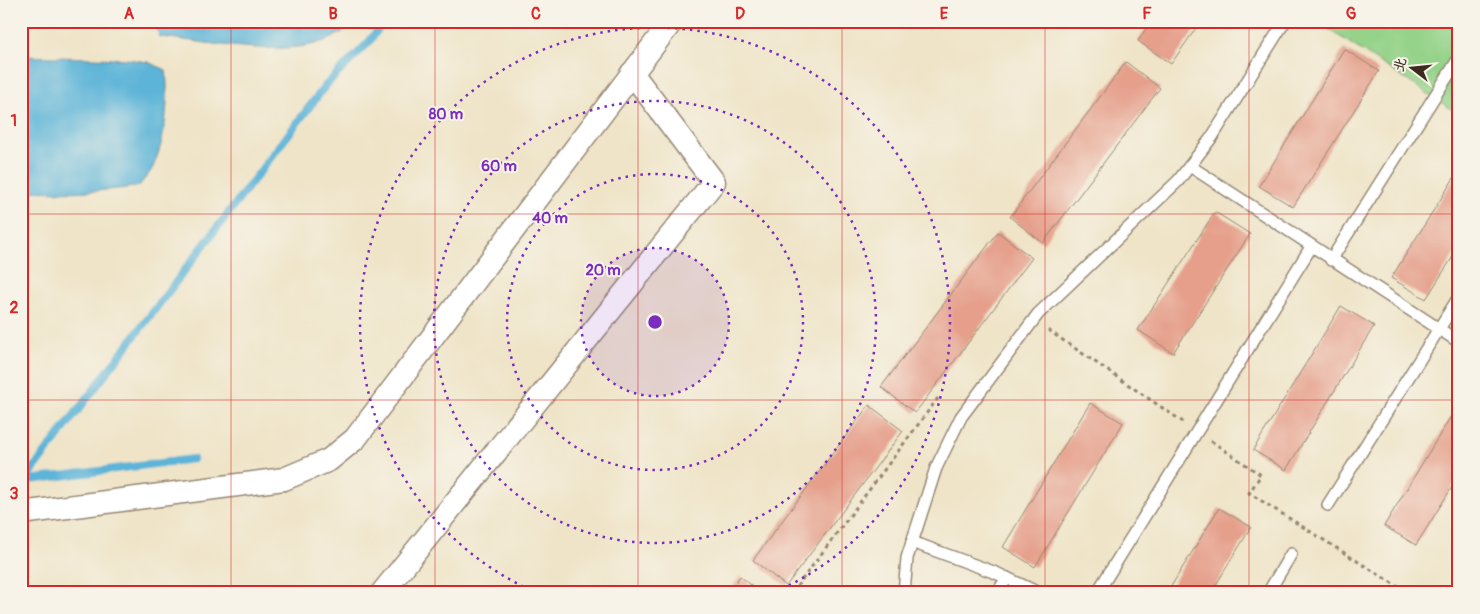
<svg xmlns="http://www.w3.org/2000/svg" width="1480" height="614" font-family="Pangolin,'LXGW WenKai TC',sans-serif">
  <rect width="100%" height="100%" fill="#f7f3e8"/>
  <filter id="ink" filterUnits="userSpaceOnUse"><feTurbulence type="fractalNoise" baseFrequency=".02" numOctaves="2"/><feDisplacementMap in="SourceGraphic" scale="10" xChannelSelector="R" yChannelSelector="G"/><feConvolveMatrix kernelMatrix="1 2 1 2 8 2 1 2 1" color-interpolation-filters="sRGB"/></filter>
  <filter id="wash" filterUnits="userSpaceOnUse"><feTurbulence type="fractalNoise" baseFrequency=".0096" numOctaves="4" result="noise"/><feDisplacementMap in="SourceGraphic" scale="20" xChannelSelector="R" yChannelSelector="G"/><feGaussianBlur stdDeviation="1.12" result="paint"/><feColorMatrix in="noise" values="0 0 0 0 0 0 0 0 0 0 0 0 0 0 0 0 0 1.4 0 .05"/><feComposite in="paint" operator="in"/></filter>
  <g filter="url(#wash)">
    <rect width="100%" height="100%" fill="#efe4c8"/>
    <path fill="#94d389" stroke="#687e54" d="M1316,21H1459V114Z"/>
    <g fill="#5bb4d8" stroke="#4b6f7b">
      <path d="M153,21H350C347,25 344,31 341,33C297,62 210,42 160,37Z"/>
      <path d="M21,56L127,59L148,62L166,70C169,102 166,138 153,167C150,174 143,180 139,186C100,193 61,192 21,191Z"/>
    </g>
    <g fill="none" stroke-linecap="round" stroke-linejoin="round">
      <g stroke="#5bb4d8" stroke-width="8">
        <path d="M22,481L193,459"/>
        <path d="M24,481L326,85L369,42L384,21"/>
      </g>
    </g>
    <g id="blocks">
      <g fill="#e59f8a">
        <path d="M1151,21H1201L1171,64L1138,41Z"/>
        <path d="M1344,49L1379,71L1293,207L1259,186Z"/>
        <path d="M1126,62L1160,88L1043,243L1010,217Z"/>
        <path d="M1459,170V247L1426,299L1391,278Z"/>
        <path d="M1215,212L1250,234L1173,353L1138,330Z"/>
        <path d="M998,232L1032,258L915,413L881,387Z"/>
        <path d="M1341,306L1374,326L1286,470L1253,450Z"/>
        <path d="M1090,403L1123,423L1035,567L1003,547Z"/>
        <path d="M1459,403V476L1416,545L1384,526Z"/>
        <path d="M869,405L903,431L786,586L753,560Z"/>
        <path d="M1219,508L1251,527L1211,593H1167Z"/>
        <path d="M740,576L761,593H728Z"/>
      </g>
    </g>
  </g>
  <g filter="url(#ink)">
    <use href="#blocks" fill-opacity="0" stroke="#958773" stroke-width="1"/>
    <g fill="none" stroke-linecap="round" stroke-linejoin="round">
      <g stroke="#958773" stroke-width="14">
        <g id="service">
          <path d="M1190,166L1459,342"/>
          <path d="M1331,260L1459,58"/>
          <path d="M1328,505L1459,297"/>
          <path d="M912,542L996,573L1039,593"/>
          <path d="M904,593L907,558L936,468L961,417L1038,314L1178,181L1212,137L1285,21"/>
          <path d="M997,593L1007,578"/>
          <path d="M1097,593L1311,247"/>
          <path d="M1268,593L1291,554"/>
        </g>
      </g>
      <g stroke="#958773" stroke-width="25">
        <g id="minor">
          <path d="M21,513L284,479L329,460L355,439L672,21"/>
          <path d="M382,593L714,182L632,73"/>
        </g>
      </g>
      <g stroke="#958773" stroke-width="3" stroke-dasharray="4 4" stroke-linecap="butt">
        <path d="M1048,330L1183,422"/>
        <path d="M1211,441L1261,475L1249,493L1408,593"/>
        <path d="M792,593L938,398"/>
      </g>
      <use href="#service" stroke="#fff" stroke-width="11"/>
      <use href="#minor" stroke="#fff" stroke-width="22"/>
    </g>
  </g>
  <path fill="none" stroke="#d62828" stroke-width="1" stroke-opacity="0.55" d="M231,21V593M435,21V593M638,21V593M842,21V593M1045,21V593M1249,21V593M21,214H1459M21,400H1459"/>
  <circle cx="655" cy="322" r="74" fill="#7b2cbf" fill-opacity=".12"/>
  <g fill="none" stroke="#7b2cbf" stroke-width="2.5" stroke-dasharray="2.5 5">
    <circle cx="655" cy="322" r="74"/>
    <circle cx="655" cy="322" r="148"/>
    <circle cx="655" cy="322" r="221"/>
    <path d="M537 593A295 295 0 1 1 773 593"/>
  </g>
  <circle cx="655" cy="322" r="8" fill="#7b2cbf" stroke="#f7f3e8" stroke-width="2.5"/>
  <g font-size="15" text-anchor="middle" font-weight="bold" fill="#7b2cbf" stroke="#f7f3e8" stroke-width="4" stroke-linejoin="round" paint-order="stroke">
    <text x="446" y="119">80 m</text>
    <text x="499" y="171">60 m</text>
    <text x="550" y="223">40 m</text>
    <text x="603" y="275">20 m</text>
  </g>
  <rect width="1480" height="614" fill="none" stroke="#f7f3e8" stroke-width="55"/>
  <g transform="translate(1412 68) rotate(286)" stroke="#f7f3e8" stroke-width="4" paint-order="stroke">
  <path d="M0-4L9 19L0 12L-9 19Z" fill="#3b2a1e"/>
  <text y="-8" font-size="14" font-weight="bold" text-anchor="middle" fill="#3b2a1e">北</text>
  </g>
  <rect x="28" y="28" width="1424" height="558" fill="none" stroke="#d62828" stroke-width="2"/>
  <g font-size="16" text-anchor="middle" font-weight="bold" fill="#d62828">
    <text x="129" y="19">A</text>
    <text x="333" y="19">B</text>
    <text x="536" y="19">C</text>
    <text x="740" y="19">D</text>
    <text x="944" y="19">E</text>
    <text x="1147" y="19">F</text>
    <text x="1351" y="19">G</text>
    <text x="14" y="126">1</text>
    <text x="14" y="313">2</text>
    <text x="14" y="499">3</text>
  </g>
</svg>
